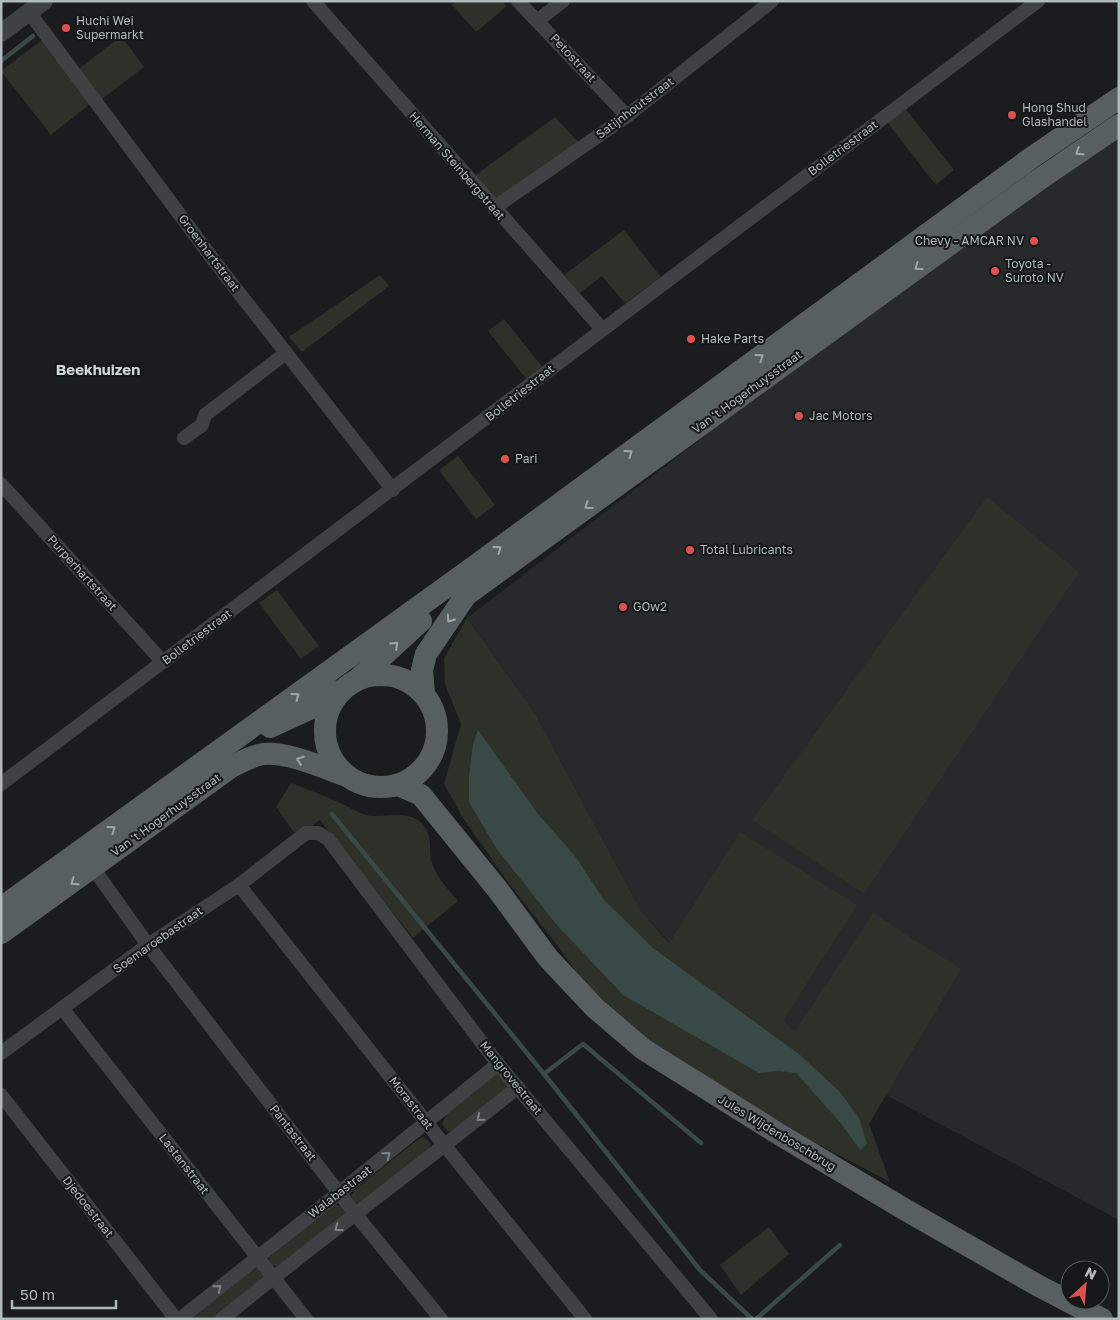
<svg xmlns="http://www.w3.org/2000/svg" width="1120" height="1320" font-family="'Golos Text',sans-serif">
  <rect width="100%" height="100%" fill="#1b1c1d"/>
  <path fill="#27292a" d="M1119,129V1220L886,1095L670,943L641,911L536,715L467,618L895,290Z"/>
  <g fill="#2d3129">
    <path d="M457,1H502L507,6L476,32L452,5Z"/>
    <path d="M121,36L144,67L102,99L79,69Z"/>
    <path d="M43,39L91,103L51,135L1,71Z"/>
    <path d="M905,108L954,170L936,185L887,122Z"/>
    <path d="M555,117L580,144L500,199L495,198L473,177Z"/>
    <path d="M624,230L661,277L625,303L602,276L579,294L564,275Z"/>
    <path d="M380,275L389,286L302,352L289,337Z"/>
    <path d="M504,319L544,369L528,381L488,331Z"/>
    <path d="M458,456L495,505L476,519L439,470Z"/>
    <path d="M987,497L1079,572L864,894L752,820Z"/>
    <path d="M277,590L319,646L301,659L259,603Z"/>
    <path d="M467,618L536,715L641,911L669,943L740,832L857,905L783,1021L795,1031L873,913L961,969L869,1124L890,1182L739,1103L646,1042L583,982L557,945L510,885L463,818L444,784L461,724L445,684L444,658Z"/>
    <path d="M291,783C307,789 323,795 338,802C347,806 357,812 366,815C385,819 411,808 424,826C432,835 429,849 431,860C436,877 447,888 458,901L413,938L320,820L297,836L276,807Z"/>
    <path d="M497,1073L510,1088L453,1132L447,1131L442,1124L447,1114Z"/>
    <path d="M423,1137L431,1144L430,1148L359,1204L355,1203L351,1196L354,1191L417,1140Z"/>
    <path d="M337,1205L340,1206L346,1213L345,1217L280,1266C274,1267 272,1266 268,1261L270,1257L333,1206Z"/>
    <path d="M769,1227L789,1254L741,1295L720,1265Z"/>
    <path d="M257,1268L260,1269L264,1276L263,1279L214,1319H192L251,1271Z"/>
  </g>
  <path fill="#394946" d="M478,730L538,814L575,856L604,900L653,948L799,1054L840,1092L859,1118L867,1144L860,1150L839,1121L796,1073L779,1071L759,1073L623,995L556,924L496,848L469,802V776L473,744Z"/>
  <g fill="none" stroke-linecap="round" stroke-linejoin="round">
    <g stroke="#394946" stroke-width="4.5">
      <path d="M1,61L33,36"/>
      <path d="M332,814L544,1074"/>
      <path d="M701,1143L583,1044L544,1074L700,1270L752,1319"/>
      <path d="M756,1319L840,1245"/>
    </g>
    <g stroke="#3e4243" stroke-width="14">
      <path d="M313,1L602,329"/>
      <path d="M518,1L627,116"/>
      <path d="M29,12L215,262L393,490"/>
      <path d="M537,21L563,1"/>
      <path d="M494,208L627,116L772,1"/>
      <path d="M184,438L202,425L205,415L286,353"/>
      <path d="M1,484L163,662"/>
      <path d="M1,784C348,524 692,261 1038,1"/>
      <path d="M93,868L148,945L356,1215L441,1319"/>
      <path d="M239,885L445,1146L585,1319"/>
      <path d="M62,1008L306,1319"/>
      <path d="M1,1053L148,945L239,885L306,833H318L328,839L498,1064L711,1319"/>
      <path d="M1,1095L176,1319"/>
      <path d="M180,1319L340,1192L498,1064"/>
      <path d="M222,1319C319,1240 420,1166 518,1087"/>
    </g>
    <path stroke="#3e4243" stroke-width="18" d="M1,33L44,1"/>
    <g stroke="#585f60" stroke-width="22">
      <circle cx="381" cy="731" r="56"/>
      <path d="M359,678L421,621"/>
      <path d="M424,694L422,670L426,654L466,595L1037,181L1119,125"/>
      <path d="M270,727L316,706L339,691"/>
      <path d="M398,785L421,795L498,890L548,958L595,1008L643,1049L777,1133L904,1209L1037,1285L1102,1319"/>
      <path d="M1,908L471,569L1031,158L1119,98"/>
      <path d="M1,933L231,767C241,762 251,756 263,754C286,751 324,768 347,776"/>
    </g>
  </g>
  <defs><path id="oneway-chevron" d="M-2-3.5L2.5 0L-2 3.5" fill="none" stroke-width="1.6" stroke-linecap="round" stroke-linejoin="round" transform="scale(1.25)"/></defs>
  <g stroke="#9ea8a9">
    <use href="#oneway-chevron" transform="translate(1079 152) rotate(146)"/>
    <use href="#oneway-chevron" transform="translate(918 267) rotate(144)"/>
    <use href="#oneway-chevron" transform="translate(760 357) rotate(-36)"/>
    <use href="#oneway-chevron" transform="translate(629 453) rotate(-36)"/>
    <use href="#oneway-chevron" transform="translate(588 506) rotate(144)"/>
    <use href="#oneway-chevron" transform="translate(498 549) rotate(-36)"/>
    <use href="#oneway-chevron" transform="translate(450 619) rotate(125)"/>
    <use href="#oneway-chevron" transform="translate(395 645) rotate(-43)"/>
    <use href="#oneway-chevron" transform="translate(296 696) rotate(-36)"/>
    <use href="#oneway-chevron" transform="translate(300 760) rotate(-161)"/>
    <use href="#oneway-chevron" transform="translate(112 829) rotate(-36)"/>
    <use href="#oneway-chevron" transform="translate(74 882) rotate(145)"/>
  </g>
  <g stroke="#7c8485">
    <use href="#oneway-chevron" transform="translate(480 1118) rotate(141)"/>
    <use href="#oneway-chevron" transform="translate(387 1155) rotate(-39)"/>
    <use href="#oneway-chevron" transform="translate(338 1228) rotate(143)"/>
    <use href="#oneway-chevron" transform="translate(218 1288) rotate(-39)"/>
  </g>
  <g fill="#df5050" stroke="#161718" stroke-width="2">
    <circle cx="66" cy="28" r="5"/>
    <circle cx="1012" cy="115" r="5"/>
    <circle cx="1034" cy="241" r="5"/>
    <circle cx="995" cy="271" r="5"/>
    <circle cx="691" cy="339" r="5"/>
    <circle cx="799" cy="416" r="5"/>
    <circle cx="505" cy="459" r="5"/>
    <circle cx="690" cy="550" r="5"/>
    <circle cx="623" cy="607" r="5"/>
  </g>
  <g text-anchor="middle" stroke-width="4" stroke-linejoin="round" paint-order="stroke">
    <g font-size="12" fill="#afbabb" stroke="#161718" text-anchor="start">
      <text x="76" y="25">Huchi Wei<tspan x="76" dy="14">Supermarkt</tspan></text>
      <text x="1022" y="112">Hong Shud<tspan x="1022" dy="14">Glashandel</tspan></text>
      <text x="1024" y="245" text-anchor="end">Chevy - AMCAR NV</text>
      <text x="1005" y="268">Toyota -<tspan x="1005" dy="14">Suroto NV</tspan></text>
      <text x="701" y="343">Hake Parts</text>
      <text x="809" y="420">Jac Motors</text>
      <text x="515" y="463">Pari</text>
      <text x="700" y="554">Total Lubricants</text>
      <text x="633" y="611">GOw2</text>
    </g>
    <g font-size="12" fill="#afbabb" stroke="#161718">
      <text transform="translate(573 58) rotate(47)" y="4">Petostraat</text>
      <text transform="translate(635 108) rotate(-37)" y="4">Satijnhoutstraat</text>
      <text transform="translate(843 148) rotate(-37)" y="4">Bolletriestraat</text>
      <text transform="translate(457 166) rotate(49)" y="4">Herman Steinbergstraat</text>
      <text transform="translate(209 253) rotate(53)" y="4">Groenhartstraat</text>
      <text transform="translate(747 392) rotate(-36)" y="4">Van 't Hogerhuysstraat</text>
      <text transform="translate(520 393) rotate(-38)" y="4">Bolletriestraat</text>
      <text transform="translate(82 573) rotate(48)" y="4">Purperhartstraat</text>
      <text transform="translate(197 637) rotate(-37)" y="4">Bolletriestraat</text>
      <text transform="translate(166 815) rotate(-36)" y="4">Van 't Hogerhuysstraat</text>
      <text transform="translate(158 940) rotate(-35)" y="4">Soemaroebastraat</text>
      <text transform="translate(511 1078) rotate(51)" y="4">Mangrovestraat</text>
      <text transform="translate(411 1103) rotate(52)" y="4">Morastraat</text>
      <text transform="translate(293 1133) rotate(52)" y="4">Pantastraat</text>
      <text transform="translate(777 1133) rotate(31)" y="4">Jules Wijdenboschbrug</text>
      <text transform="translate(184 1164) rotate(52)" y="4">Lastanstraat</text>
      <text transform="translate(340 1192) rotate(-38)" y="4">Walabastraat</text>
      <text transform="translate(88 1207) rotate(52)" y="4">Djedoestraat</text>
    </g>
    <g font-size="15" font-weight="bold" fill="#cfd7d7" stroke="#161718">
      <text x="98" y="375">Beekhuizen</text>
    </g>
  </g>
  <rect width="1120" height="1320" fill="none" stroke="#afbabb" stroke-width="5"/>
  <g transform="translate(1085 1285) rotate(26)"><circle r="24" fill="#161718" stroke="#535859"/>
  <path d="M0-4L9 19L0 12L-9 19Z" fill="#df5050"/>
  <text y="-8" font-size="14" font-weight="bold" text-anchor="middle" fill="#afbabb">N</text>
  </g>
  <path d="M12 1300v8h104v-8" fill="none" stroke="#afbabb" stroke-width="2.5"/>
  <text x="20" y="1300" font-size="15" fill="#afbabb" stroke="#161718" stroke-width="4" paint-order="stroke">50 m</text>
</svg>
